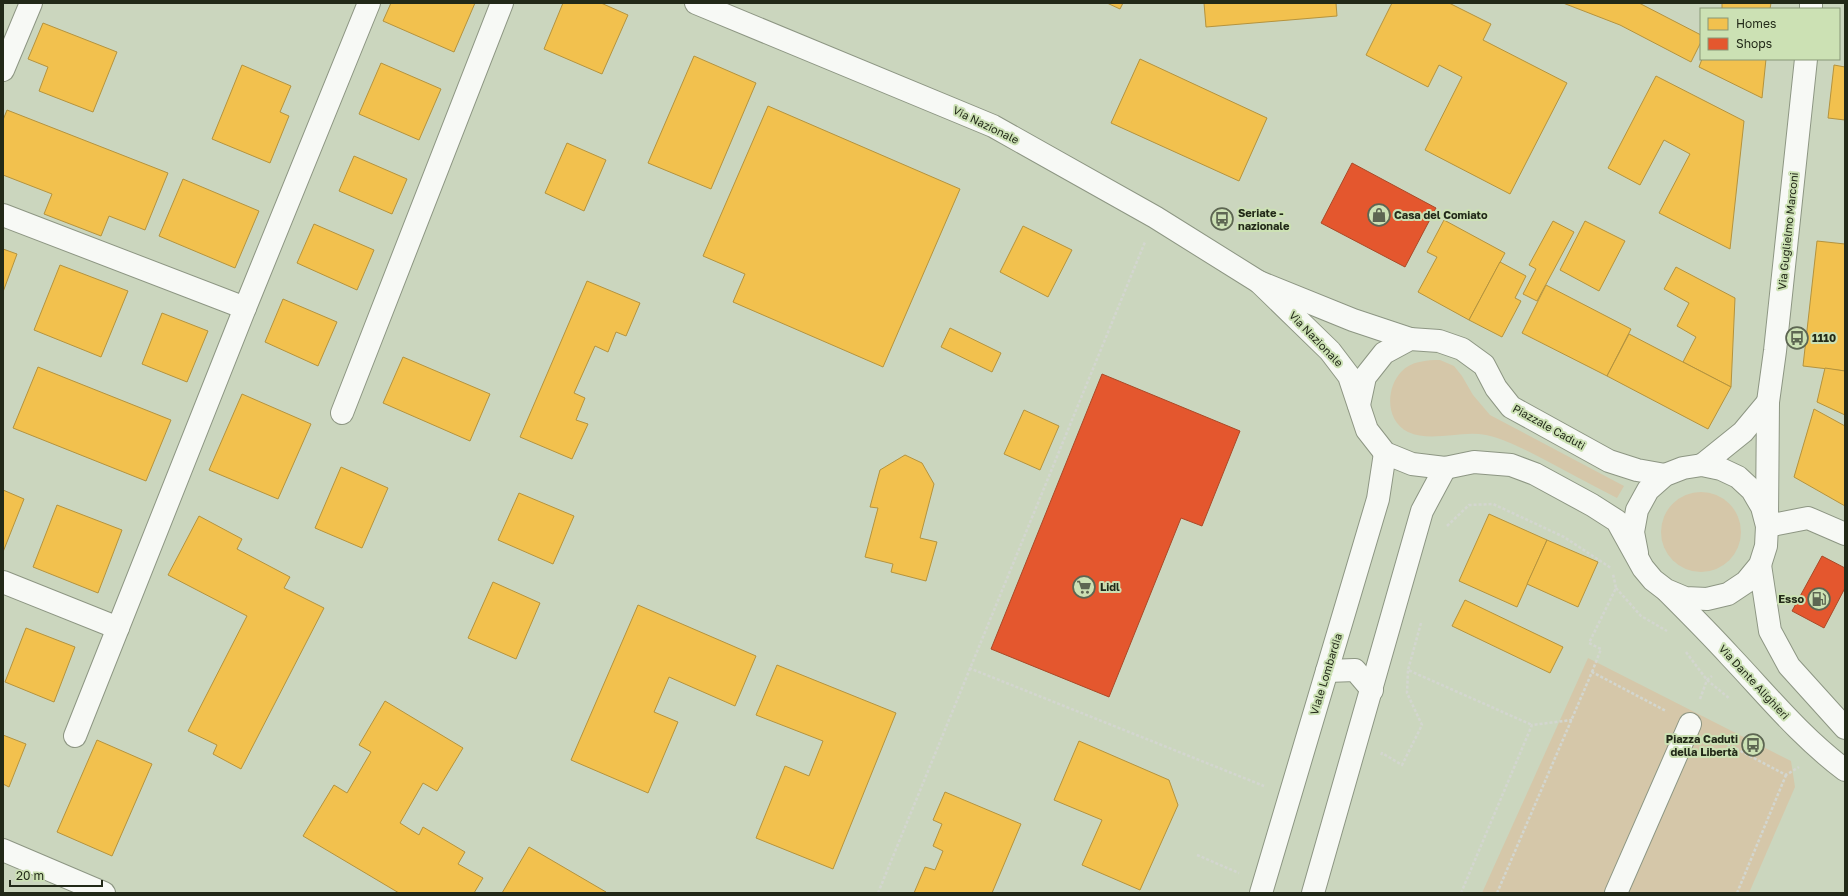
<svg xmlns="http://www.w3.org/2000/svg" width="1848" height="896" font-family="'Golos Text',sans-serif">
  <rect width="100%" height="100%" fill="#cbd6be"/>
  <g fill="#d5c7a9">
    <path d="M1440,360L1454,366L1462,376L1473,395L1490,415L1624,486L1617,498C1593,486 1570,473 1547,461C1527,451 1508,440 1486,435C1460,430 1432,443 1408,432C1385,421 1386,388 1401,372C1411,361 1427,360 1440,360Z"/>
    <circle cx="1701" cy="532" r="40"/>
    <path d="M1588,658L1791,761L1795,787L1749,893H1482Z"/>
  </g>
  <g fill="#f2c14e" stroke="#b4933e">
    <path d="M391,3H475L454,52L383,21Z"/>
    <path d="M563,3H601L628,15L602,74L544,49Z"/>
    <path d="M1107,3H1123L1120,9Z"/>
    <path d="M1204,3H1336L1337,16L1206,27Z"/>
    <path d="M1392,3H1449L1491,24L1483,40L1567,83L1510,194L1425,150L1462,77L1439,65L1428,87L1366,55Z"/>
    <path d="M1563,3H1639L1701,35V42L1691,62L1620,25Z"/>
    <path d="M1722,3H1771L1770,9H1722Z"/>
    <path d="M43,23L117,52L93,112L39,91L48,67L28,59Z"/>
    <path d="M694,56L756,83L711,189L648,163Z"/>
    <path d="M1140,59L1267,118L1239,181L1111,123Z"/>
    <path d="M1702,59H1766L1762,98L1699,67Z"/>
    <path d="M381,63L441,89L419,140L359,114Z"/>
    <path d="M242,65L291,86L280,112L289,116L270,163L212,139Z"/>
    <path d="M1834,65L1845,67V120L1828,118Z"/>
    <path d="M1656,76L1744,121L1730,249L1659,213L1690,154L1664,140L1640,185L1608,168Z"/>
    <path d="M768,106L960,189L883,367L733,302L745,274L703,256Z"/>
    <path d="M7,110L168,173L145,230L109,216L101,236L44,214L52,194L3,175V120Z"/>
    <path d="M567,143L606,160L584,211L545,193Z"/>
    <path d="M354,156L407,179L392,214L339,191Z"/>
    <path d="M183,179L259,211L235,268L159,236Z"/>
    <path d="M1444,220L1505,253L1469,320L1418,292L1437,257L1427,252Z"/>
    <path d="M1553,221L1574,232L1537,301L1523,294L1536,269L1529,265Z"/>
    <path d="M1585,221L1625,241L1599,291L1560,270Z"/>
    <path d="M314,224L374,250L357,290L297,263Z"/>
    <path d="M1023,226L1072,250L1048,297L1000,272Z"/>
    <path d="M1817,241L1845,244V371L1803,366Z"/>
    <path d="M3,249L17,254L3,292Z"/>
    <path d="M1500,262L1526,276L1515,298L1521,301L1502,337L1469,320Z"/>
    <path d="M60,265L128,291L101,357L34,330Z"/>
    <path d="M1676,267L1735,298L1731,387L1683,362L1696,337L1677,326L1689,303L1664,289Z"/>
    <path d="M587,281L640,303L626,336L616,332L608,352L595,346L574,393L585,398L576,420L588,424L572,459L520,437Z"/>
    <path d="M1546,285L1631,329L1607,376L1522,333Z"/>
    <path d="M283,299L337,322L318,366L265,342Z"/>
    <path d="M162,313L208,331L187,382L142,364Z"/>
    <path d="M950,328L1001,353L992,372L941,347Z"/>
    <path d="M1629,334L1731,387L1708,429L1607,376Z"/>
    <path d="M403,357L490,394L470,441L383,403Z"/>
    <path d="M38,367L171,420L146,481L13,428Z"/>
    <path d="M1825,368L1845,371V415L1817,402Z"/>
    <path d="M242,394L311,424L278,499L209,470Z"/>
    <path d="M1814,409L1845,426V506L1794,477Z"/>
    <path d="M1024,410L1059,426L1040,470L1004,454Z"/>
    <path d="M905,455L922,463L934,484L920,538L937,542L926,581L891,572L893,564L865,557L878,508L870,507L880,470Z"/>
    <path d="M341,467L388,488L362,548L315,528Z"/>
    <path d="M3,490L24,499L3,552Z"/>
    <path d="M519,493L574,516L553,564L498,540Z"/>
    <path d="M57,505L122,530L98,593L33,567Z"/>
    <path d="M1489,514L1547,540L1517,607L1459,581Z"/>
    <path d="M199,516L242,539L237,549L290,577L284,588L324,608L241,769L213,754L217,745L188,731L247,616L168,575Z"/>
    <path d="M1547,540L1598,562L1578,607L1527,584Z"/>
    <path d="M493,582L540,603L516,659L468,638Z"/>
    <path d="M1465,600L1563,647L1550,673L1452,626Z"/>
    <path d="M638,605L756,656L735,706L669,677L654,712L678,722L648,793L571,760Z"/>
    <path d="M26,628L75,647L54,702L5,682Z"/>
    <path d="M777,665L896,713L833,869L756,838L785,766L809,776L823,741L756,715Z"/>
    <path d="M385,701L463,748L437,791L423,783L400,823L419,835L423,827L465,852L458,864L483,878L474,893H399L303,836L334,785L347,793L371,752L359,745Z"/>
    <path d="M3,735L26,744L9,787L3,784Z"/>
    <path d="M97,740L152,764L112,856L57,832Z"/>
    <path d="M1079,741L1169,780L1178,805L1140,890L1082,865L1102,820L1054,800Z"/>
    <path d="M945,792L1021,824L992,893H914L925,867L935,870L943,851L933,846L942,824L933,820Z"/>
    <path d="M529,847L606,892L605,893H502Z"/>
  </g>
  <g fill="#e4572e" stroke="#aa4927">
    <path d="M1352,163L1436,208L1405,267L1321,223Z"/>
    <path d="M1102,374L1240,431L1202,526L1181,518L1109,697L991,649Z"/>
    <path d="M1822,556L1845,568V588L1824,628L1792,611Z"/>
  </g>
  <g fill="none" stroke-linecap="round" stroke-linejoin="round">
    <g stroke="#8d9683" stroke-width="24">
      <path id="pedestrian" d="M1616,893L1690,724"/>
    </g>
    <g stroke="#8d9683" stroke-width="24">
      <g id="minor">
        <path d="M3,70L31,3"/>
        <path d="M3,215L245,308"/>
        <path d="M342,413L502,3"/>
        <path d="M1767,526L1808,518L1845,534"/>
        <path d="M3,582L118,628"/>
        <path d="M1327,671L1355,670L1372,690"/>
        <path d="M75,736L245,308L369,3"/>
        <path d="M3,850L104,893"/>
        <path d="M1261,893L1378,499L1385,453"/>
        <path d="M1313,893L1422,511L1445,468"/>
      </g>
    </g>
    <g stroke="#8d9683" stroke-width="24">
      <g id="secondary">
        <path d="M696,3L993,126L1155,217L1259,282L1353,320L1410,339"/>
        <path d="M1811,9V3"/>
        <path d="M1259,282L1330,351L1349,376L1367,430L1385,453L1412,464L1445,468L1474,462L1511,465L1535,474L1592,505L1617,521L1643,568L1653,580L1666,590L1685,598L1707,599L1728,594L1746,582L1760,565L1766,546L1767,526L1762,507L1752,490L1738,477L1721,469L1702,465L1683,468L1665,475L1648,490L1637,510L1633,532L1637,553"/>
        <path d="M1359,405L1365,377L1384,353L1410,339L1439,341L1462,349L1484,365L1496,388L1511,407L1609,461L1637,470L1665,475"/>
        <path d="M1702,465L1743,432L1768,402"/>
        <path d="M1767,516L1768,402L1775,351L1806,59"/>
        <path d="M1760,565L1770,631L1789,666L1845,728"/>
        <path d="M1668,592C1689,613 1710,634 1730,656C1768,696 1800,736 1845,770"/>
      </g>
    </g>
    <g stroke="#d3d6cf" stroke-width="2.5" stroke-dasharray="3 2" stroke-linecap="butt">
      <path d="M1447,526L1469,505L1493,504L1564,537L1611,568"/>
      <path d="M1616,588L1641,616L1667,631"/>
      <path d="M1421,623L1408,670L1532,725"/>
      <path d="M1686,652L1707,680L1730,699"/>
      <path d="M969,668L1264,786"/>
      <path d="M1592,672L1601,649L1589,643L1616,588L1613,574"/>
      <path d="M1700,699L1707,680L1712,676"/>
      <path d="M1714,737L1786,775L1799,767"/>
      <path d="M1381,755L1382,753L1402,765L1422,725L1407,693L1408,670"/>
      <path d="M1197,855L1239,873"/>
      <path d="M878,893L1145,242"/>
      <path d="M1461,893L1532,725L1572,720"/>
      <path d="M1497,893L1592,672L1666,711"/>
      <path d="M1737,893L1786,775"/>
    </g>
    <use href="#pedestrian" stroke="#f7f9f5" stroke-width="22"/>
    <use href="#minor" stroke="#f7f9f5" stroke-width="22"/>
    <use href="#secondary" stroke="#f7f9f5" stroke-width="22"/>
  </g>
  <defs>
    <g id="shop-ring" transform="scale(1.15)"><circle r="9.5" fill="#cce1b4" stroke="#5d6652" stroke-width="1.5"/><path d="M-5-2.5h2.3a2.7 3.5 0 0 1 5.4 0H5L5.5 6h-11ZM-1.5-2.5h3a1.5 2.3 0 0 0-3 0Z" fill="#5d6652"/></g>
    <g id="bus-ring" transform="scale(1.15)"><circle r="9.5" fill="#cce1b4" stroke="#5d6652" stroke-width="1.5"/><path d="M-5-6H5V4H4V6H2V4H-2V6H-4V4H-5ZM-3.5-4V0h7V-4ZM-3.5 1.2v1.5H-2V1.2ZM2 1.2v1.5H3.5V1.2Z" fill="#5d6652"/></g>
    <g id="supermarket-ring" transform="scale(1.15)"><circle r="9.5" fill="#cce1b4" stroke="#5d6652" stroke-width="1.5"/><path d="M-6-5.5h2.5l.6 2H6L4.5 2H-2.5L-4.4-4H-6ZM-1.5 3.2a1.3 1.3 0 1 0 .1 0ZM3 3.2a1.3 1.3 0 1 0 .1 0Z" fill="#5d6652"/></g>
    <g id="fuel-ring" transform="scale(1.15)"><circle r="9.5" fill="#cce1b4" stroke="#5d6652" stroke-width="1.5"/><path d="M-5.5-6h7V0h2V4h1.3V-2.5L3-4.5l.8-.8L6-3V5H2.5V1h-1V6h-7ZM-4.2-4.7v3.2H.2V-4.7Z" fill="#5d6652"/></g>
  </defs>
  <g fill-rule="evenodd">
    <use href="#shop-ring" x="1379" y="215"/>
    <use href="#bus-ring" x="1222" y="219"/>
    <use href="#bus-ring" x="1797" y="338"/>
    <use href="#supermarket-ring" x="1084" y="587"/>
    <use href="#fuel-ring" x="1819" y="599"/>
    <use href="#bus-ring" x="1753" y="745"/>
  </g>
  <g text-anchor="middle" stroke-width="4" stroke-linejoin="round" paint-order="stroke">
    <g font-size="11" fill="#222918" stroke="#cce1b4">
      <text transform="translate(986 125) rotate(26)" y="4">Via Nazionale</text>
      <text transform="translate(1788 231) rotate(-84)" y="4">Via Guglielmo Marconi</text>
      <text transform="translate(1316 339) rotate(46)" y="4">Via Nazionale</text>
      <text transform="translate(1549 427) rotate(29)" y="4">Piazzale Caduti</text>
      <text transform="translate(1326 674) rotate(-73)" y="4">Viale Lombardia</text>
      <text transform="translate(1754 682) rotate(47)" y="4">Via Dante Alighieri</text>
    </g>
    <g font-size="11" font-weight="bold" fill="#222918" stroke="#cce1b4" text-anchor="start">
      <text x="1238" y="217">Seriate -<tspan x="1238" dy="13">nazionale</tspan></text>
      <text x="1394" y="219">Casa del Comiato</text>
      <text x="1812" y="342">1110</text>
      <text x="1100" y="591">Lidl</text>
      <text x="1804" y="603" text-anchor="end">Esso</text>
      <text x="1738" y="743" text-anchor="end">Piazza Caduti<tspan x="1738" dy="13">della Libertà</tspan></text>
    </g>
  </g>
  <rect width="1848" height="896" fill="none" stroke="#222918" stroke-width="8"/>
  <rect x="1700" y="8" width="140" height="52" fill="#cce1b4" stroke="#889776"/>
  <rect x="1708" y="18" width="20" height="12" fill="#f2c14e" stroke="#889776"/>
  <text x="1736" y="28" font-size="12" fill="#222918">Homes</text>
  <rect x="1708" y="38" width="20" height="12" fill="#e4572e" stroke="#889776"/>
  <text x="1736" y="48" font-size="12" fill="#222918">Shops</text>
  <path d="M10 880v6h92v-6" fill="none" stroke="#222918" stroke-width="2"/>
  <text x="16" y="880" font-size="12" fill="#222918" stroke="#cce1b4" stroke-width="3" paint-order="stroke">20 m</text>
</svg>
